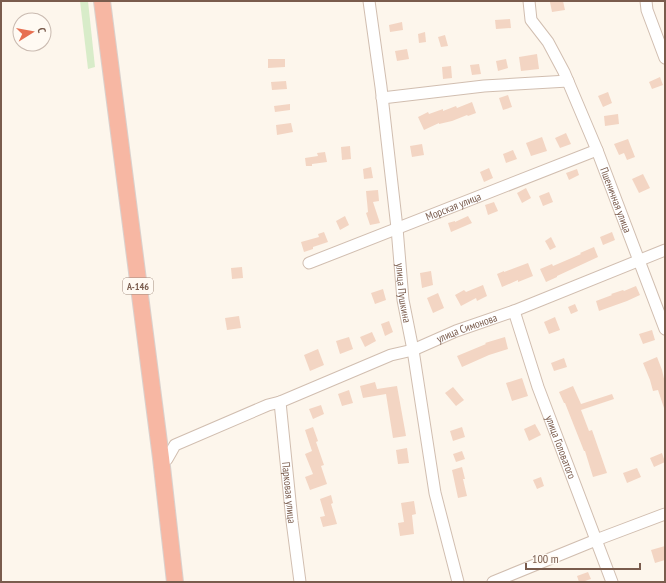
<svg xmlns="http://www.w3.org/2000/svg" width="666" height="583" font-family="'PT Sans Narrow',sans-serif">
  <rect width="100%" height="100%" fill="#fdf6ec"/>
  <path fill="#d8ecc9" d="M80,1H88L95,67L88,69Z"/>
  <g fill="#f3d5c3">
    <path d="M555,1H563L565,10L552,12L550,2Z"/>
    <path d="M510,19L511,28L496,29L495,20Z"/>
    <path d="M402,22L403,30L390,32L389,25Z"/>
    <path d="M425,32L426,42L419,43L418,34Z"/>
    <path d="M445,35L448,46L441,47L438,37Z"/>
    <path d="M407,49L409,59L397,61L395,51Z"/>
    <path d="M537,54L539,69L521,71L519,57Z"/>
    <path d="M268,59H285V67L268,68Z"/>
    <path d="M506,59L508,68L498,71L496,61Z"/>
    <path d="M479,64L481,74L472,75L470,65Z"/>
    <path d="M451,66L452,78L443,79L442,67Z"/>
    <path d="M660,77L663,85L652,89L649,82Z"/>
    <path d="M286,81L287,89L272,90L271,82Z"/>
    <path d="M608,92L612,103L603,107L598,96Z"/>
    <path d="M508,95L512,107L503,110L499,98Z"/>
    <path d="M472,102L476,113L468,116L467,115L452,121L439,124V123L424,130L418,117L428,112L429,114L443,109V111L456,106L457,108Z"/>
    <path d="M290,104V110L275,112L274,106Z"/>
    <path d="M618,114L619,124L605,126L604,116Z"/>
    <path d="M291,123L293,132L277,135L276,125Z"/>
    <path d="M566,133L571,144L560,148L555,138Z"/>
    <path d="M542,137L547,151L531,156L526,143Z"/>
    <path d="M628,139L635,157L627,160L624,153L619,155L614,144Z"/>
    <path d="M422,144L424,155L412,157L410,146Z"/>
    <path d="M350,146L351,159L342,160L341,147Z"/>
    <path d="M513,150L517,159L506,163L503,154Z"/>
    <path d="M325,152L327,162L312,164V166H306L305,158L318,156L317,153Z"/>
    <path d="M371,167L373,178L364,179L363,169Z"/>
    <path d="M489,168L493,178L484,182L480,172Z"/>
    <path d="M577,169L579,175L569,180L566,173Z"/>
    <path d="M643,174L650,188L639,193L632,179Z"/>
    <path d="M526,188L531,198L522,203L517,193Z"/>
    <path d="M378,190L379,201L373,202L380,223L370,225L366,213L368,212L366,191Z"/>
    <path d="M549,192L553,202L543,206L539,196Z"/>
    <path d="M494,202L498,211L488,215L485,205Z"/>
    <path d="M345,216L349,225L340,230L336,221Z"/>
    <path d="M468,216L472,223L451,232L448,223L455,221V222Z"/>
    <path d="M324,232L328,242L313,247V249L304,252L301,242L319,237L318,234Z"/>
    <path d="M612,232L615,240L603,245L600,237Z"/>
    <path d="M551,237L556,247L550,250L545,241Z"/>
    <path d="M594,247L598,257L557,276V277L546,282L540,269L552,264L553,266L581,254L580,253Z"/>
    <path d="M528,263L533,276L518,282V280L502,287L497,274L504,271V272Z"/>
    <path d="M242,267L243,278L232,279L231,268Z"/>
    <path d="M431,271L433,285L422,288L420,273Z"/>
    <path d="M483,285L487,296L477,301L476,298L461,306L455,295L464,290L466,292Z"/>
    <path d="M636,286L640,295L627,301L599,311L596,301L612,295L611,294L623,290L624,291Z"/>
    <path d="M383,289L386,300L375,304L371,293Z"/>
    <path d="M438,293L444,308L433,313L427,298Z"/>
    <path d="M575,304L578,311L571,314L568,307Z"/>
    <path d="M239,316L241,328L227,330L225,318Z"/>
    <path d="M555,317L560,330L549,334L544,322Z"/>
    <path d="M389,321L393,332L385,336L381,324Z"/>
    <path d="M652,330L655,340L643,344L639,334Z"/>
    <path d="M372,332L376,341L365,347L360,337Z"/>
    <path d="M349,337L353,349L340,354L336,341Z"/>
    <path d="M505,337L508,349L489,355L462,367L457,356L486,344L485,343Z"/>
    <path d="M318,349L324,365L310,371L304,355Z"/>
    <path d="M657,357L662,370L665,383V407L664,408L658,390L653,391L650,380L643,363Z"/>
    <path d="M564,358L567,367L554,371L551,363Z"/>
    <path d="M522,378L528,396L512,401L506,383Z"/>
    <path d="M375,382L377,389L397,386L406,436L393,438L386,394L363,398L360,386Z"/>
    <path d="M573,386L581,404L612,394L614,399L581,410L589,431L592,430L607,473L593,477L585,451H584L565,403H564L559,392Z"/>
    <path d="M453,387L464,400L456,406L445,393Z"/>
    <path d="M349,390L353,403L342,406L338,394Z"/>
    <path d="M321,405L324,414L313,419L309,409Z"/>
    <path d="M535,424L541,435L529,441L524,429Z"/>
    <path d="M313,427L318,441L316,442L324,465L321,466L327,484L310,490L305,477L313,474L305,454L312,451L305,430Z"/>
    <path d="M462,427L465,437L453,441L450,431Z"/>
    <path d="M407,448L409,463L398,464L396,450Z"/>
    <path d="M462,451L465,459L456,462L453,454Z"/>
    <path d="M662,453L665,462L654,467L650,458Z"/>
    <path d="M462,467L465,479H463L467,496L458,498L452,470Z"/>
    <path d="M637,468L641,477L627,483L623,473Z"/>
    <path d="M541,477L544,486L537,489L533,480Z"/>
    <path d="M331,495L333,503L331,504L337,524L323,527L320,517L325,516L320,499Z"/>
    <path d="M414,501L416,514L412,515L414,534L400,536L398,523L404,522L401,503Z"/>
    <path d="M665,546V560L655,563L651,550Z"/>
    <path d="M588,572L591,579L582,582H579L577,576Z"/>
  </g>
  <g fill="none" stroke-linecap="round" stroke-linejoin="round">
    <g stroke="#d1beb0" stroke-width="13">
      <g id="minor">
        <path id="s1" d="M369,1L381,87L397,228L403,300L413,350L435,493L458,582"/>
        <path id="s2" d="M529,1L531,20L548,42L564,72L597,150L665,329"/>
        <path d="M646,1L647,10L665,58"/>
        <path d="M382,98L484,86L568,81"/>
        <path id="s3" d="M309,263L597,150"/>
        <path id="s4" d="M514,311L538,387L612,582"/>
        <path id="s5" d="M280,402L292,521L300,582"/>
        <path id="s6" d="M167,459L175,445L268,405L280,402L391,355L413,350L456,331L514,311L665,250"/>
        <path d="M493,582L596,540L665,514"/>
      </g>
    </g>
    <g stroke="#dad1cd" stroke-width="18">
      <path id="highway" d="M102,1L161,458L175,582"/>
    </g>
    <use href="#minor" stroke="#fff" stroke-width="11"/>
    <use href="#highway" stroke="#f7b7a3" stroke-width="16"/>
  </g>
  <g text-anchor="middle" stroke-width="3.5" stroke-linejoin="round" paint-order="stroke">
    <rect fill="#fffaf3" stroke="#a28b7f" stroke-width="1" x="123" y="278" width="30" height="16" rx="3"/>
    <g font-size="10" font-weight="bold" fill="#7a5c4d">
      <text x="138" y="290">А-146</text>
    </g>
    <g font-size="11" fill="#7a5c4d" stroke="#fffaf3">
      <text dy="4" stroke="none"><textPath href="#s2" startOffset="219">Пшеничная улица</textPath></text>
      <text dy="4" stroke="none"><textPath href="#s3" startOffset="155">Морская улица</textPath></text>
      <text dy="4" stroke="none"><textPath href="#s1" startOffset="294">улица Пушкина</textPath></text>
      <text dy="4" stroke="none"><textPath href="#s6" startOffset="331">улица Симонова</textPath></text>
      <text dy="4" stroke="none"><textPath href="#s4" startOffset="144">улица Головатого</textPath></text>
      <text dy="4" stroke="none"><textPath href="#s5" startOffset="91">Парковая улица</textPath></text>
    </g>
  </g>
  <rect width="666" height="583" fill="none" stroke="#7a5c4d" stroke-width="4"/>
  <g transform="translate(32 32) rotate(79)"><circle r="19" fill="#fffaf3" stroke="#cabbb1"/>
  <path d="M0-3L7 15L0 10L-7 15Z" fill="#e76f51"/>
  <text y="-6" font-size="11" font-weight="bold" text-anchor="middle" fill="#7a5c4d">С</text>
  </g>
  <path d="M526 563v6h114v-6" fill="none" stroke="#7a5c4d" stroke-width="2"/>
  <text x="532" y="563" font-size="12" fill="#7a5c4d" stroke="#fffaf3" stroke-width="3" paint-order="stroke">100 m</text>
</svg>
